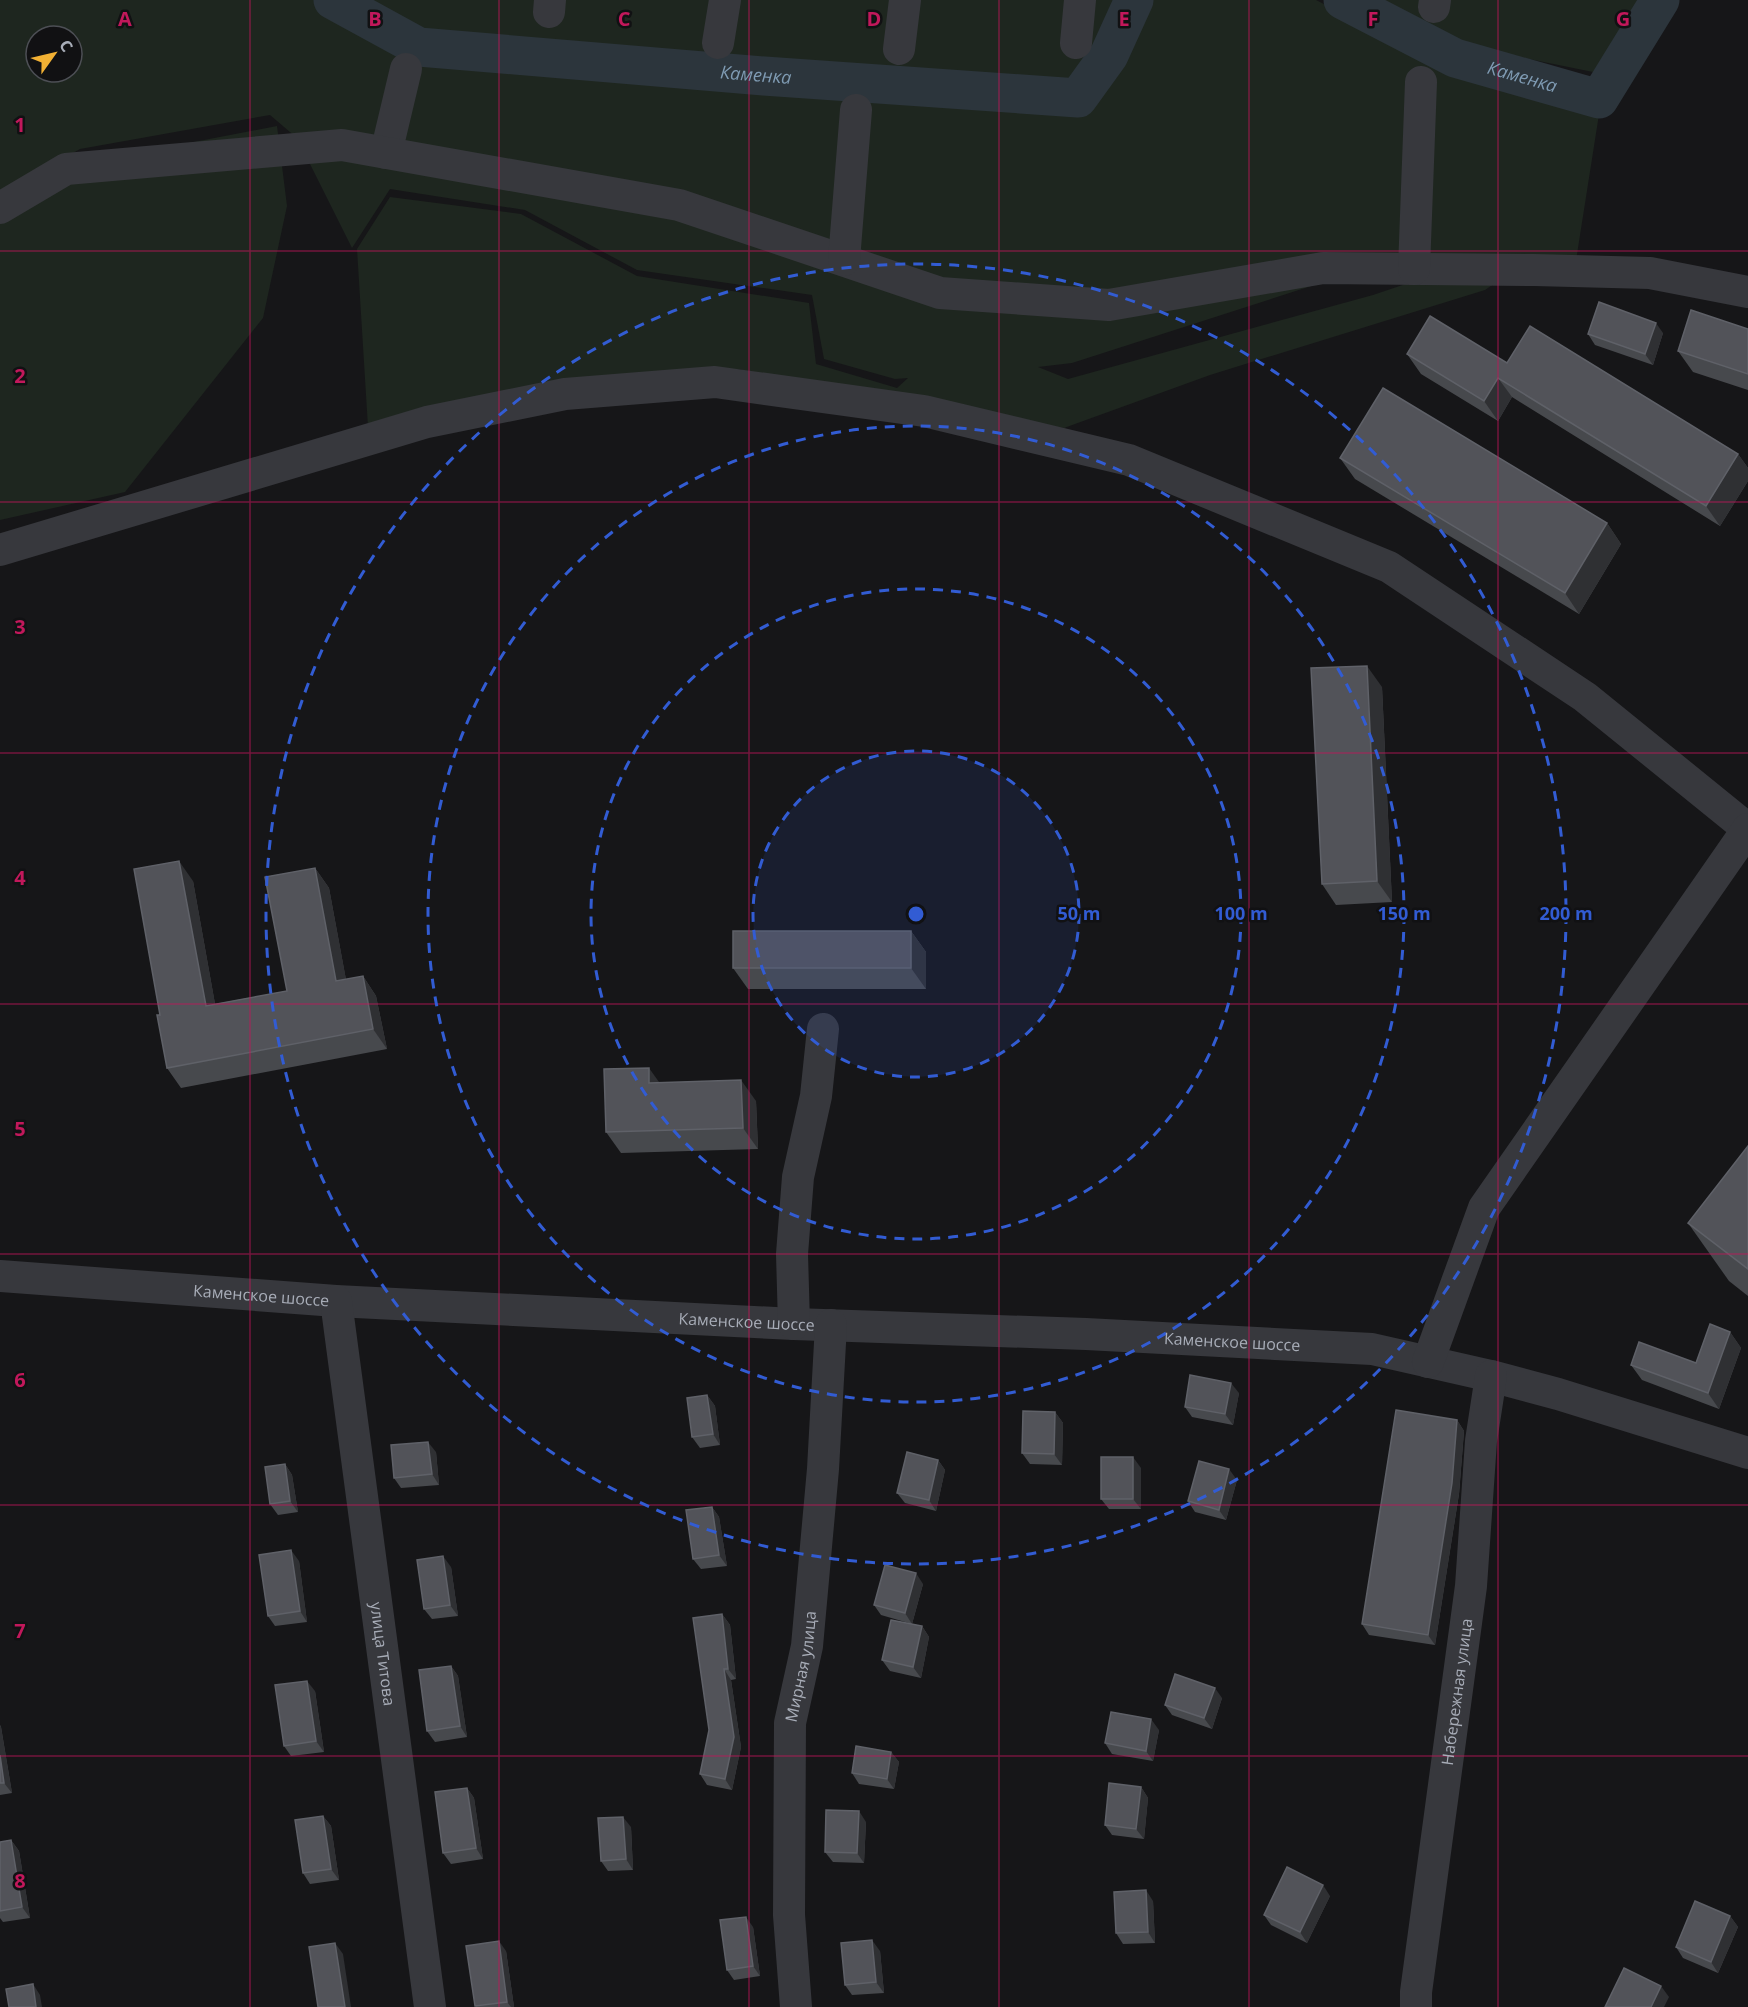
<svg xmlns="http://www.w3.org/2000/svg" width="1748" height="2007" font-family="'Open Sans',sans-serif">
  <rect width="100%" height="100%" fill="#161618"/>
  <g fill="#1e261f" fill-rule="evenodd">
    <path d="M0,0H316L318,4L411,57L1079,107L1119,67L1149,0H1316L1458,73L1600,108L1575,267L1524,263L1485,290L1210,375L1064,428L913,406L738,369L541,388L368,427L357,249L390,197L521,214L637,276L809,303L816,364L897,388L908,378L895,379L824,359L812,295L637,270L525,210L390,189L352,248L297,138L270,115L80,149L0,194ZM36,36H72V72H36ZM1414,253L1447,270L1373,295L1068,379L1038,367L1072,363Z"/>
    <path d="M358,0H1119L1098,50L1073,85L424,37Z"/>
    <path d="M1378,0H1641L1593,72L1460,45Z"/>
    <path d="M277,126L287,206L263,318L125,492L0,520V221L90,162Z"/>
  </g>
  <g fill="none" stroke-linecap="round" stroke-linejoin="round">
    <g stroke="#2c353c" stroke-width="39">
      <path id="s1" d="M333,0L419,47L764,76L1078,98L1109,55L1134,0"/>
      <path id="s2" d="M1343,0L1455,58L1599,99L1660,0"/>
    </g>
    <g stroke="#37383d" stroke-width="32">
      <path d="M1434,7L1435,0"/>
      <path d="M549,12L550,0"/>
      <path d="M718,43L725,0"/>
      <path d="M1076,43L1080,0"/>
      <path d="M899,49L905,0"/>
      <path d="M386,153L406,69"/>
      <path d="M0,208L66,169L342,145L679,205L940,293L1109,305L1323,268L1534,270L1650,273L1748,292"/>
      <path d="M844,260L856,110"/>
      <path d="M1414,269L1421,82"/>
      <path d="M0,550L427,422L565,394L715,382L924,411L1129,460L1389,567L1585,697L1748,829"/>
      <path id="s3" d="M0,1276L336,1301L794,1324L1086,1334L1372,1349L1491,1376L1558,1394L1748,1453"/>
      <path id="s4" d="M336,1301L430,2007"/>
      <path d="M794,1324L792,1254L798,1177L816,1096L823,1029"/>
      <path d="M1428,1362L1484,1208L1748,829"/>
      <path id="s5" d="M796,2007L789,1915L790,1723L807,1646L823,1469L831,1325"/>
      <path id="s6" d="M1416,2007V1992L1471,1586L1481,1441L1491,1376"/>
    </g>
  </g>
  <g fill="#47494d">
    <path d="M1748,329V390L1693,372L1678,351Z"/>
    <path d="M1663,333L1653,365L1595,345L1588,334Z"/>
    <path d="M1407,354L1507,363L1738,454L1748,468V481L1720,526L1512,397L1498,421L1421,374Z"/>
    <path d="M1340,458L1607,523L1621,544L1579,614L1355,479Z"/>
    <path d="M1382,687L1392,902L1336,905L1322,884Z"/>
    <path d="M315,868L329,888L346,980L363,976L376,996L387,1049L181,1088L167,1068L160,1015L193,881L215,1004L287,991Z"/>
    <path d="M911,931L926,952V989H748L733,968Z"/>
    <path d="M659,1083L756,1101L758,1149L621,1153L606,1132Z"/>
    <path d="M1748,1146V1296L1729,1281L1688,1223Z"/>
    <path d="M1730,1332L1741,1348L1719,1409L1642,1380L1631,1365L1696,1363Z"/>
    <path d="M1239,1393L1233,1425L1192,1417L1185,1407Z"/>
    <path d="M707,1395L715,1406L720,1445L700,1448L692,1437Z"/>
    <path d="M1055,1412L1063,1423L1062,1465L1030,1464L1022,1453Z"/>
    <path d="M1457,1420L1464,1431L1459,1494L1435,1645L1369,1635L1362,1624Z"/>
    <path d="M436,1452L439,1485L401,1488L394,1478Z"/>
    <path d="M938,1460L945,1470L936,1511L905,1503L897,1493Z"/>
    <path d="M285,1464L292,1475L298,1512L278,1515L270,1504Z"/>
    <path d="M1141,1468V1509H1109L1101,1499Z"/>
    <path d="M1237,1480L1226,1520L1195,1512L1188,1501Z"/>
    <path d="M712,1507L719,1517L727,1566L701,1569L693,1559Z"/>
    <path d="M299,1561L307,1622L275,1626L268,1616Z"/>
    <path d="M451,1567L458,1616L432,1619L424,1609Z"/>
    <path d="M923,1584L912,1624L922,1626L929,1637L921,1678L890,1671L882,1660L912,1624L881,1615L874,1605Z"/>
    <path d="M722,1614L730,1625L736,1679L731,1680L741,1747L732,1790L707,1785L700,1774L709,1730Z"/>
    <path d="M451,1666L458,1676L467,1737L435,1742L427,1731Z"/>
    <path d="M315,1691L324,1752L291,1756L284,1746Z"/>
    <path d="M1222,1698L1212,1729L1172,1715L1165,1705Z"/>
    <path d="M0,1725L1,1727L12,1793L0,1795Z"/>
    <path d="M1159,1730L1153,1761L1112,1754L1105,1743Z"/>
    <path d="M891,1752L899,1762L894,1789L859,1784L852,1773Z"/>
    <path d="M1141,1787L1148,1798L1144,1839L1112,1835L1105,1825Z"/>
    <path d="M467,1788L474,1798L483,1859L451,1864L443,1853Z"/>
    <path d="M323,1816L331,1826L339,1880L310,1884L303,1873Z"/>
    <path d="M866,1822L864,1863L833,1862L825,1852Z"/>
    <path d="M631,1827L633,1870L608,1871L601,1861Z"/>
    <path d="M11,1840L19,1851L30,1918L3,1922L0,1918V1842Z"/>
    <path d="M1330,1896L1307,1943L1271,1925L1264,1915Z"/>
    <path d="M1153,1901L1155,1943L1123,1944L1116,1933Z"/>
    <path d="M1730,1916L1738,1927L1718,1973L1683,1958L1676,1947Z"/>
    <path d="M753,1927L760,1976L734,1980L727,1970Z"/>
    <path d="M506,1951L514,2007H476L475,2006Z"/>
    <path d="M880,1951L884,1993L852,1995L845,1985Z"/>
  </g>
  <g fill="#2f3033">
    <path d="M1656,323L1663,333L1653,365L1645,354Z"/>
    <path d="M1498,378L1512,397L1498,421L1484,401Z"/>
    <path d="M1738,454L1748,468V481L1720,526L1706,506Z"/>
    <path d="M1607,523L1621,544L1579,614L1565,593Z"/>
    <path d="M1367,666L1382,687L1392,902L1377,881Z"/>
    <path d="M179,861L193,881L219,1026L206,1006Z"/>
    <path d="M315,868L329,888L350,1001L336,981Z"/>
    <path d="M911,931L926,952V989L911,968Z"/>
    <path d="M363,976L376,996L387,1049L373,1029Z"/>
    <path d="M649,1068L664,1089L649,1083Z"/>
    <path d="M741,1080L756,1101L758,1149L743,1128Z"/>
    <path d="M1730,1332L1741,1348L1719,1409L1708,1393Z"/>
    <path d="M1231,1383L1239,1393L1233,1425L1225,1414Z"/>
    <path d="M707,1395L715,1406L720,1445L713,1434Z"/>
    <path d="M1055,1412L1063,1423L1062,1465L1054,1454Z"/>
    <path d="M1457,1420L1464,1431L1459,1494L1435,1645L1428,1635Z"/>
    <path d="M428,1442L436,1452L439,1485L432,1474Z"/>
    <path d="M1133,1457L1141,1468V1509L1133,1499Z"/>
    <path d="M938,1460L945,1470L936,1511L929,1500Z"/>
    <path d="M285,1464L292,1475L298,1512L290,1501Z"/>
    <path d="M1229,1469L1237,1480L1226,1520L1219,1510Z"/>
    <path d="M712,1507L719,1517L727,1566L719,1555Z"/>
    <path d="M291,1550L299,1561L307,1622L300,1611Z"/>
    <path d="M443,1556L451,1567L458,1616L450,1605Z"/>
    <path d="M916,1573L923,1584L912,1624L905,1613Z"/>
    <path d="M722,1614L730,1625L736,1679L728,1669Z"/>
    <path d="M922,1626L929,1637L921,1678L913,1667Z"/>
    <path d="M451,1666L458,1676L467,1737L460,1726Z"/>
    <path d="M724,1669L731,1680L741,1747L732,1790L725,1779Z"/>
    <path d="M307,1681L315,1691L324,1752L316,1741Z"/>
    <path d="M1215,1688L1222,1698L1212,1729L1204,1718Z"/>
    <path d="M1151,1719L1159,1730L1153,1761L1146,1751Z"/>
    <path d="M0,1725L1,1727L12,1793L4,1783L0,1755Z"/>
    <path d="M891,1752L899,1762L894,1789L887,1779Z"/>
    <path d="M1141,1787L1148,1798L1144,1839L1136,1829Z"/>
    <path d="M467,1788L474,1798L483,1859L476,1848Z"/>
    <path d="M859,1811L866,1822L864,1863L857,1853Z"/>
    <path d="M323,1816L331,1826L339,1880L331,1869Z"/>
    <path d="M623,1817L631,1827L633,1870L626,1859Z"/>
    <path d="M11,1840L19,1851L30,1918L22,1907Z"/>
    <path d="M1323,1885L1330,1896L1307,1943L1300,1932Z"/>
    <path d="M1146,1890L1153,1901L1155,1943L1148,1932Z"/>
    <path d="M1730,1916L1738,1927L1718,1973L1711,1962Z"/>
    <path d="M746,1917L753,1927L760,1976L753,1966Z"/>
    <path d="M872,1940L880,1951L884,1993L876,1982Z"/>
    <path d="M499,1941L506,1951L514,2007H511L507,2002Z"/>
    <path d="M335,1943L343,1954L351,2007H345Z"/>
    <path d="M33,1984L40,1995L42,2007H36Z"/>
    <path d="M1661,1986L1669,1997L1664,2007H1651Z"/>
  </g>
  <g fill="#525359" stroke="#5f6168" stroke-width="1.5">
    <path d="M1599,302L1656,323L1645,354L1588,334Z"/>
    <path d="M1691,310L1748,329V374L1678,351Z"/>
    <path d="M1430,316L1507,363L1530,326L1738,454L1706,506L1498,378L1484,401L1407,354Z"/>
    <path d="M1383,388L1607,523L1565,593L1340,458Z"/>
    <path d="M1367,666L1377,881L1322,884L1311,668Z"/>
    <path d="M179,861L206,1006L287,991L265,877L315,868L336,981L363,976L373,1029L167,1068L157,1015H160L134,869Z"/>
    <rect x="733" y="931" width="178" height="37"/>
    <path d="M649,1068V1083L741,1080L743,1128L606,1132L604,1069Z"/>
    <path d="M1748,1146V1269L1688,1223Z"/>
    <path d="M1710,1324L1730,1332L1708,1393L1631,1365L1639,1342L1696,1363Z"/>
    <path d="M1190,1375L1231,1383L1225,1414L1185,1407Z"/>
    <path d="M707,1395L713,1434L692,1437L687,1398Z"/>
    <path d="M1396,1410L1457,1420L1452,1483L1428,1635L1362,1624Z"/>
    <path d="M1023,1411L1055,1412L1054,1454L1022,1453Z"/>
    <path d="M428,1442L432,1474L394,1478L391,1445Z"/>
    <path d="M907,1452L938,1460L929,1500L897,1493Z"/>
    <rect x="1101" y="1457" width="32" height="42"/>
    <path d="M1199,1461L1229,1469L1219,1510L1188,1501Z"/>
    <path d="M285,1464L290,1501L270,1504L265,1467Z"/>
    <path d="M712,1507L719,1555L693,1559L686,1510Z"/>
    <path d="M291,1550L300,1611L268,1616L259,1555Z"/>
    <path d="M443,1556L450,1605L424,1609L417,1560Z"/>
    <path d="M885,1565L916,1573L905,1613L874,1605Z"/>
    <path d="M722,1614L728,1669H724L734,1737L725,1779L700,1774L709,1730L693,1618Z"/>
    <path d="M891,1620L922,1626L913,1667L882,1660Z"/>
    <path d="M451,1666L460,1726L427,1731L419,1670Z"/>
    <path d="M1175,1674L1215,1688L1204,1718L1165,1705Z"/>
    <path d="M307,1681L316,1741L284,1746L275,1685Z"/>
    <path d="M1111,1712L1151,1719L1146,1751L1105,1743Z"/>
    <path d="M856,1746L891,1752L887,1779L852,1773Z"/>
    <path d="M0,1755L4,1783H0Z"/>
    <path d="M1109,1783L1141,1787L1136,1829L1105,1825Z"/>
    <path d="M467,1788L476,1848L443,1853L435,1792Z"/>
    <path d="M826,1810L859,1811L857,1853L825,1852Z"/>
    <path d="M323,1816L331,1869L303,1873L295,1820Z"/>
    <path d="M623,1817L626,1859L601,1861L598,1818Z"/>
    <path d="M11,1840L22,1907L0,1911V1842Z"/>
    <path d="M1287,1867L1323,1885L1300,1932L1264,1915Z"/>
    <path d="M1146,1890L1148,1932L1116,1933L1114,1892Z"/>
    <path d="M1695,1901L1730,1916L1711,1962L1676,1947Z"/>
    <path d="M746,1917L753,1966L727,1970L720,1920Z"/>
    <path d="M872,1940L876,1982L845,1985L841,1943Z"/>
    <path d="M499,1941L507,2002L475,2006L466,1946Z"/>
    <path d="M335,1943L345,2007H318L309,1947Z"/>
    <path d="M1624,1968L1661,1986L1651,2007H1605Z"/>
    <path d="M33,1984L36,2007H9L6,1989Z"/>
  </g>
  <path fill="none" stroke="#c2185b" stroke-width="1.5" stroke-opacity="0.55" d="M250,0V2007M499,0V2007M749,0V2007M999,0V2007M1249,0V2007M1498,0V2007M0,251H1748M0,502H1748M0,753H1748M0,1004H1748M0,1254H1748M0,1505H1748M0,1756H1748"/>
  <circle cx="916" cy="914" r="163" fill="#325cd3" fill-opacity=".12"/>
  <g fill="none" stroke="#325cd3" stroke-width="3" stroke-dasharray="10 8">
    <circle cx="916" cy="914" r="163"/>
    <circle cx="916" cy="914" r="325"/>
    <circle cx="916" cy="914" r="488"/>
    <circle cx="916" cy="914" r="650"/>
  </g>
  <g text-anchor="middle" stroke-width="5" stroke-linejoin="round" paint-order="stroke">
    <g font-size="16" fill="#a8adb8" stroke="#111113">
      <text dy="6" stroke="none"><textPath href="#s3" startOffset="262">Каменское шоссе</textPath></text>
      <text dy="6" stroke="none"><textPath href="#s3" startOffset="748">Каменское шоссе</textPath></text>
      <text dy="6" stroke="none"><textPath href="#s3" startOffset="1234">Каменское шоссе</textPath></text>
      <text dy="6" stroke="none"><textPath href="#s4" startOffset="356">улица Титова</textPath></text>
      <text dy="6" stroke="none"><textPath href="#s5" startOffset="342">Мирная улица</textPath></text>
      <text dy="6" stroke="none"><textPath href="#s6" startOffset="318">Набережная улица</textPath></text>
    </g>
    <g font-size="18" font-style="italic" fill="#7f9bb3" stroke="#111113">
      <text dy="6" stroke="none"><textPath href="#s1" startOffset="436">Каменка</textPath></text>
      <text dy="6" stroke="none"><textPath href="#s2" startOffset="196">Каменка</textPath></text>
    </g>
  </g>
  <g font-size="20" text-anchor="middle" font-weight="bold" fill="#c2185b" stroke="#111113" stroke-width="5" stroke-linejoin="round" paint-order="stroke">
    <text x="125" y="26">A</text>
    <text x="375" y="26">B</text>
    <text x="624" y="26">C</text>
    <text x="874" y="26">D</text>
    <text x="1124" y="26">E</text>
    <text x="1373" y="26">F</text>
    <text x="1623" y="26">G</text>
    <text x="20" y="132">1</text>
    <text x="20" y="383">2</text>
    <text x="20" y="634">3</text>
    <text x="20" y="885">4</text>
    <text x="20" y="1136">5</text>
    <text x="20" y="1387">6</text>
    <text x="20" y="1638">7</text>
    <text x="20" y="1888">8</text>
  </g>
  <circle cx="916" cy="914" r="9" fill="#325cd3" stroke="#111113" stroke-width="3"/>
  <g font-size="18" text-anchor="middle" font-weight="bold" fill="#325cd3" stroke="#111113" stroke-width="5" stroke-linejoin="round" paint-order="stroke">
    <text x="1079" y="920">50 m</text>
    <text x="1241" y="920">100 m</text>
    <text x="1404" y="920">150 m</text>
    <text x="1566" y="920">200 m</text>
  </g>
  <g transform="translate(54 54) rotate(56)"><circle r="28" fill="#111113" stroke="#4d4f55" stroke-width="1.5"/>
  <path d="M0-4.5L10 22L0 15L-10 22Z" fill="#f2b134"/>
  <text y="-9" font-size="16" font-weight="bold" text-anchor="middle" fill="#a8adb8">С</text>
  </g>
</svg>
